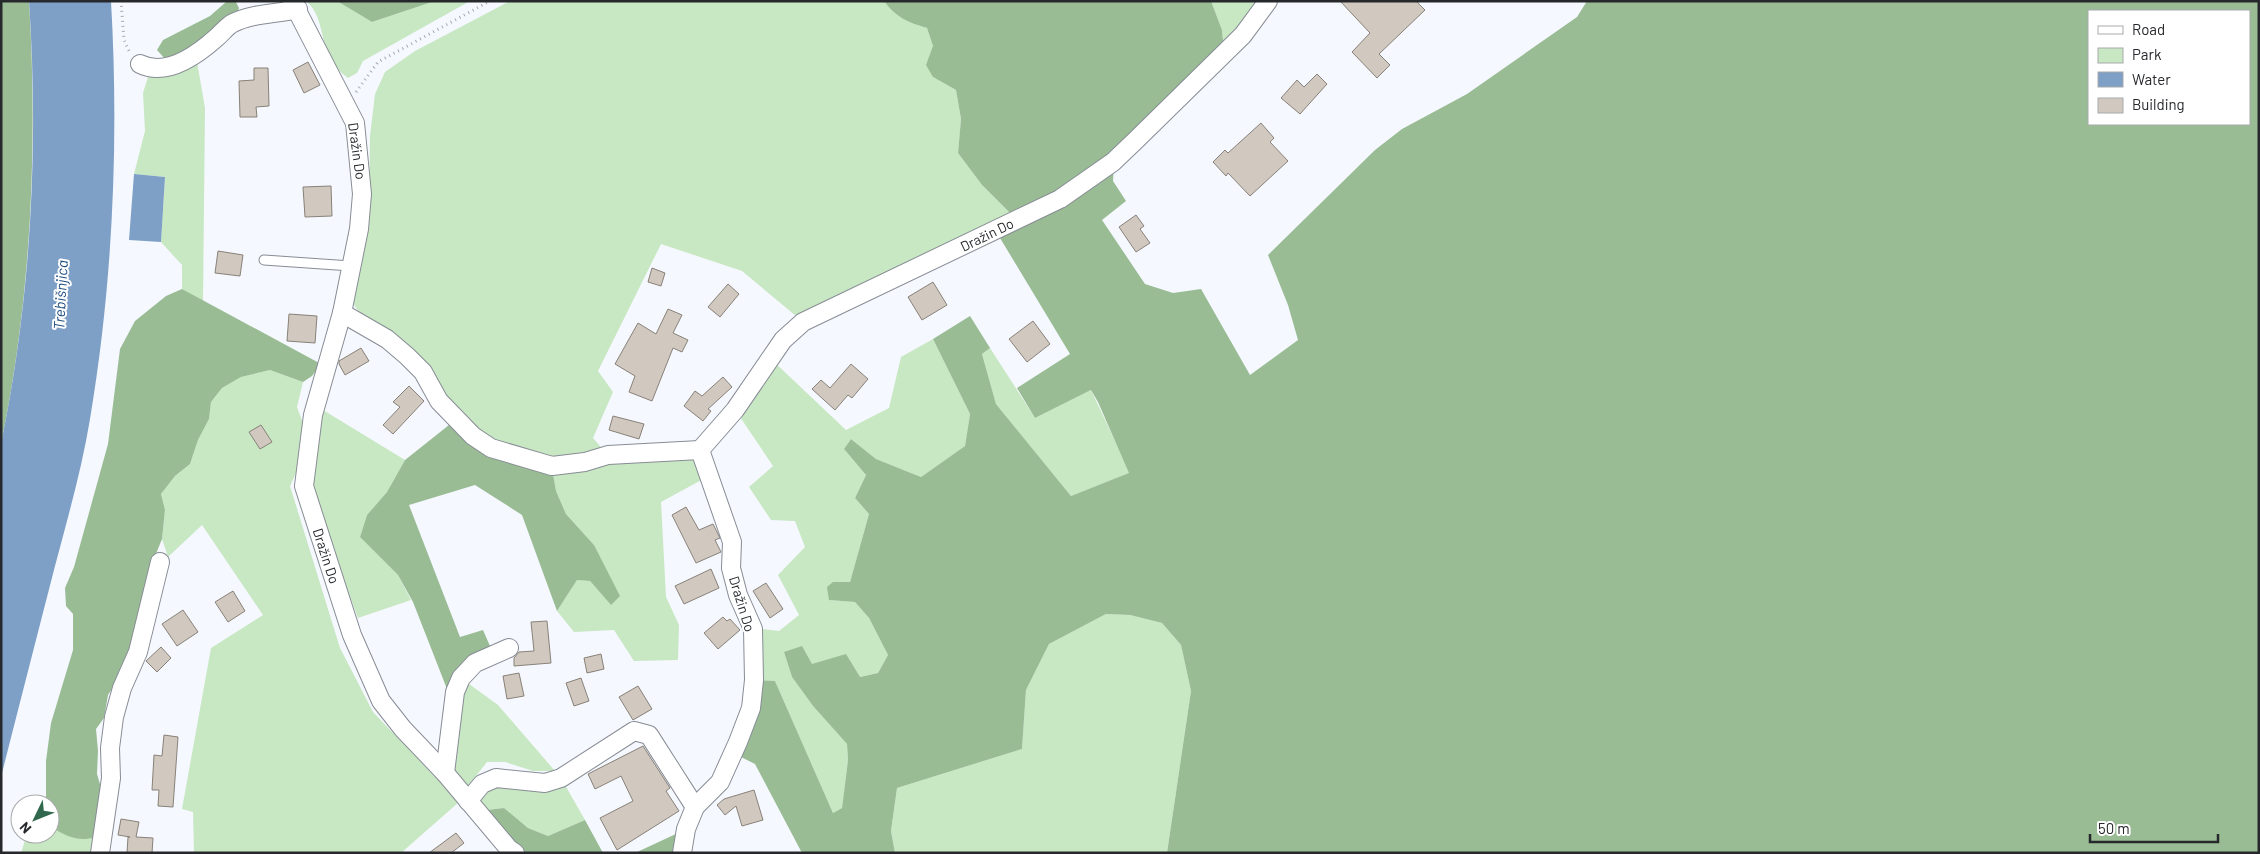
<svg xmlns="http://www.w3.org/2000/svg" width="2260" height="854" font-family="Barlow,sans-serif">
  <rect width="100%" height="100%" fill="#f5f8fe"/>
  <g fill="#c8e7c3">
    <path d="M306,1H337L372,22L435,1H470L363,61L357,73L348,78C315,55 329,20 306,1Z"/>
    <path d="M510,1H884C895,17 909,23 927,28L933,46V77L956,90L961,119L958,153L982,185L1013,216L926,257L920,255L912,259L896,271L802,321L742,271L661,244L598,371L613,392L593,438L606,453L552,464L492,446L365,318L356,308L350,297L369,212L370,136L375,94L385,72L415,51Z"/>
    <path d="M1211,1H1263L1224,51L1222,30Z"/>
    <path d="M197,62L205,108L203,301L182,289V265L161,242L165,177L134,174L145,131L143,93L149,74Z"/>
    <path d="M933,339L970,414L965,446L921,477L876,459L851,439L844,449L866,475L855,498L869,514L850,582H833L830,600L855,602L869,618L888,655L878,673L860,677L812,664L784,652L792,677L813,706L847,744L848,760L842,808L833,813L775,681L756,680L761,629L779,631L799,615L778,575L805,547L795,521L771,520L749,487L773,466L736,411L771,359L846,430L889,408L901,357Z"/>
    <path d="M990,348L1035,418L1091,390L1130,473L1071,496L996,404L982,354Z"/>
    <path d="M270,370L303,382L297,407L304,426L301,462L290,486L340,648L373,712L459,802L401,853H194L193,812L182,809L211,648L263,615L202,525L168,557L162,539L165,510L161,494L175,476L190,464L198,440L209,419L211,402L222,388L241,377Z"/>
    <path d="M323,410L405,460L387,492L367,515L360,537L398,575L411,600L358,618L318,511L311,482Z"/>
    <path d="M698,452L707,477L661,502L666,597L679,625L678,660L634,661L614,630L574,632L557,611L577,580L590,581L611,605L594,545L566,514L556,491L552,468Z"/>
    <path d="M1106,614L1130,615L1162,623L1181,645L1191,691L1167,853H895L891,831L897,788L1022,749L1026,690L1049,644Z"/>
    <path d="M465,681L498,705L555,771H533L505,762H487L468,786L453,770Z"/>
    <path d="M565,785L585,820L548,836L528,828L504,808L487,810L479,799L491,787L531,788Z"/>
    <path d="M50,818L54,829L95,837L93,853H21L27,834H50Z"/>
  </g>
  <g fill="#99bc94" fill-rule="evenodd">
    <path d="M1,1H29C38,149 31,298 1,444Z"/>
    <path d="M337,1H435L372,22Z"/>
    <path d="M884,1H1211L1222,30L1224,51L1195,79L1074,186L1013,216L982,185L958,153L961,119L956,90L933,77L926,65L933,46L927,28C909,23 895,17 884,1Z"/>
    <path d="M1587,1H2259V853H1167L1191,691L1181,645L1162,623L1130,615L1106,614L1049,644L1026,690L1022,749L897,788L891,831L895,853H802L755,764L735,754L756,680L775,681L833,813L842,808L848,760L847,744L813,706L792,677L784,652L802,646L812,664L846,654L860,677L878,673L888,655L869,618L855,602L829,600L827,587L833,582H850L869,514L855,498L866,475L844,449L851,439L876,459L921,477L965,446L970,414L933,339L970,316L990,348L982,354L996,404L1071,496L1129,473L1098,402L1091,390L1035,418L1017,388L1070,354L997,233L1114,164L1113,181L1126,201L1102,220L1145,284L1173,293L1201,289L1250,375L1298,340L1288,305L1268,255L1375,150L1402,129L1467,94L1577,17ZM2089,11H2249V124H2089Z"/>
    <path d="M226,2H236L239,8L236,15L196,48L166,60L157,50L163,40L210,16Z"/>
    <path d="M182,289L321,364L312,376L303,382L270,370L241,377L222,388L211,402L209,419L198,440L190,464L175,476L161,494L165,510L162,539L147,576L140,620L130,651L119,678L108,695L104,718L96,729L98,751L97,774L102,791L95,837C79,842 69,837 54,829L50,818V804H46V761L51,723L73,650V614L66,606L65,588L74,567L108,444L120,349L135,321L166,296Z"/>
    <path d="M454,421L552,468L556,491L566,514L594,545L620,596L611,605L590,581L577,580L557,611L522,515L475,485L409,505L460,637L483,630L490,646L461,665L447,689L413,602L398,575L360,537L367,515L387,492L405,460Z"/>
    <path d="M504,808L528,828L548,836L585,820L603,853H527L509,840L487,810Z"/>
    <path d="M678,833L677,853H635Z"/>
  </g>
  <g fill="#7e9fc6">
    <path d="M29,1H111C119,140 113,282 90,419C82,468 68,517 55,566C37,636 19,706 1,777V444C31,299 39,148 29,1Z"/>
    <path d="M134,174L165,177L161,242L129,240Z"/>
  </g>
  <g fill="#d1c9c0" stroke="#888179">
    <path d="M1340,1H1416L1425,10L1379,54L1390,65L1377,78L1352,52L1370,33Z"/>
    <path d="M308,62L320,85L304,93L293,70Z"/>
    <path d="M254,68H268L269,106L256,107L257,117H240L239,81L254,80Z"/>
    <path d="M1317,74L1327,84L1300,114L1281,98L1297,80L1304,87Z"/>
    <path d="M1261,123L1274,138L1270,142L1288,161L1250,196L1228,173L1226,176L1213,162L1225,150L1228,153Z"/>
    <path d="M331,186L332,216L305,217L303,187Z"/>
    <path d="M1136,215L1144,226L1140,229L1150,243L1136,252L1119,227Z"/>
    <path d="M218,251L243,255L240,276L215,273Z"/>
    <path d="M652,268L665,273L661,286L648,282Z"/>
    <path d="M933,282L947,305L922,320L908,297Z"/>
    <path d="M728,284L739,294L720,317L708,307Z"/>
    <path d="M668,309L682,315L673,333L688,340L682,352L673,348L652,401L629,392L635,376L615,364L638,323L656,334Z"/>
    <path d="M289,314L317,316L315,343L287,341Z"/>
    <path d="M1033,321L1050,344L1027,362L1009,339Z"/>
    <path d="M361,348L369,361L345,375L339,364V361Z"/>
    <path d="M851,364L868,379L852,398L848,395L835,410L812,389L821,380L830,388Z"/>
    <path d="M723,377L732,387L708,409L711,411L703,421L684,406L695,391L702,396Z"/>
    <path d="M409,386L424,401L393,434L383,425L400,407L393,402Z"/>
    <path d="M613,416L644,424L639,439L609,430Z"/>
    <path d="M261,425L272,442L260,449L249,432Z"/>
    <path d="M686,507L699,530L713,524L720,538L715,540L721,552L696,563L672,515Z"/>
    <path d="M711,569L719,588L684,604L675,586Z"/>
    <path d="M766,583L783,609L770,618L753,591Z"/>
    <path d="M233,591L245,611L228,622L215,602Z"/>
    <path d="M183,610L198,632L177,646L162,624Z"/>
    <path d="M723,617L727,621L730,619L740,630L718,649L704,633Z"/>
    <path d="M547,621L551,663L514,666V658L519,652L534,651L531,622Z"/>
    <path d="M161,647L171,658L157,672L146,661Z"/>
    <path d="M601,654L604,669L587,673L584,658Z"/>
    <path d="M519,673L524,696L507,699L503,676Z"/>
    <path d="M581,678L589,701L574,706L566,683Z"/>
    <path d="M638,686L652,709L633,720L619,697Z"/>
    <path d="M164,735L178,737L173,807L158,806L159,790H152L154,755L162,756Z"/>
    <path d="M643,746L670,788L666,791L679,811L617,850L600,818L633,801L621,776L595,789L588,774Z"/>
    <path d="M754,790L763,820L742,826L736,806L725,815L717,805L724,799Z"/>
    <path d="M121,819L139,822L136,837L153,838L152,853H127L128,837H130L118,835Z"/>
    <path d="M456,833L464,843L451,853H429Z"/>
  </g>
  <g fill="none" stroke-linecap="round" stroke-linejoin="round">
    <g stroke="#878c95" stroke-width="11">
      <path id="lane" d="M264,260L351,266"/>
    </g>
    <g stroke="#878c95" stroke-width="20">
      <g id="street">
        <path d="M292,1L355,123L362,194L359,229L342,313L313,415L304,486L352,635L381,701L403,729L445,773L509,849L515,853"/>
        <path d="M140,64C166,77 197,55 216,38C222,33 227,26 233,23C253,13 277,14 298,9"/>
        <path d="M342,313L387,339L407,356L423,372L439,401L473,436L491,448L552,466L585,462L608,455L700,450"/>
        <path d="M445,773L455,692L461,678L475,663L509,648"/>
        <path d="M468,801L482,784L496,778L545,783L561,778L634,731L649,735L695,807"/>
        <path d="M100,853L111,778L110,748L114,717L122,688L138,652L160,562"/>
        <path d="M682,853L686,829L695,807L720,782L738,742L751,708L754,680L753,629L738,595L731,568L732,542L700,450L735,410L783,340L803,322L1060,199L1113,162L1136,140L1243,35L1268,1"/>
      </g>
    </g>
    <g stroke="#a7aaaf" stroke-width="3" stroke-dasharray="1 4" stroke-linecap="butt">
      <path d="M121,1L124,40L130,53"/>
      <path d="M356,92L378,62L490,1"/>
    </g>
    <use href="#lane" stroke="#fff" stroke-width="9"/>
    <use href="#street" stroke="#fff" stroke-width="18"/>
  </g>
  <g text-anchor="middle" stroke-width="4" stroke-linejoin="round" paint-order="stroke">
    <g font-size="14" fill="#26282c" stroke="#fff">
      <text transform="translate(357 151) rotate(82)" y="5">Dražin Do</text>
      <text transform="translate(987 235) rotate(-26)" y="5">Dražin Do</text>
      <text transform="translate(326 556) rotate(72)" y="5">Dražin Do</text>
      <text transform="translate(742 604) rotate(73)" y="5">Dražin Do</text>
    </g>
    <g font-size="15" font-style="italic" fill="#1e4c7f" stroke="#fff">
      <text transform="translate(61 295) rotate(-87)" y="5">Trebišnjica</text>
    </g>
  </g>
  <rect width="2260" height="854" fill="none" stroke="#26282c" stroke-width="5"/>
  <rect x="2088" y="10" width="162" height="115" fill="#ffffff" stroke="#a8a9ab"/>
  <rect x="2098" y="26" width="25" height="8" fill="#ffffff" stroke="#a8a9ab"/>
  <text x="2132" y="35" font-size="15" fill="#26282c">Road</text>
  <rect x="2098" y="48" width="25" height="15" fill="#c8e7c3" stroke="#a8a9ab"/>
  <text x="2132" y="60" font-size="15" fill="#26282c">Park</text>
  <rect x="2098" y="72" width="25" height="15" fill="#7e9fc6" stroke="#a8a9ab"/>
  <text x="2132" y="85" font-size="15" fill="#26282c">Water</text>
  <rect x="2098" y="98" width="25" height="15" fill="#d1c9c0" stroke="#a8a9ab"/>
  <text x="2132" y="110" font-size="15" fill="#26282c">Building</text>
  <g transform="translate(35 819) rotate(227)"><circle r="24" fill="#ffffff" stroke="#a8a9ab"/>
  <path d="M0-4L9 19L0 12L-9 19Z" fill="#30674d"/>
  <text y="-8" font-size="14" font-weight="bold" text-anchor="middle" fill="#26282c">N</text>
  </g>
  <path d="M2090 834v8h128v-8" fill="none" stroke="#26282c" stroke-width="2.5"/>
  <text x="2098" y="834" font-size="15" fill="#26282c" stroke="#ffffff" stroke-width="4" paint-order="stroke">50 m</text>
</svg>
